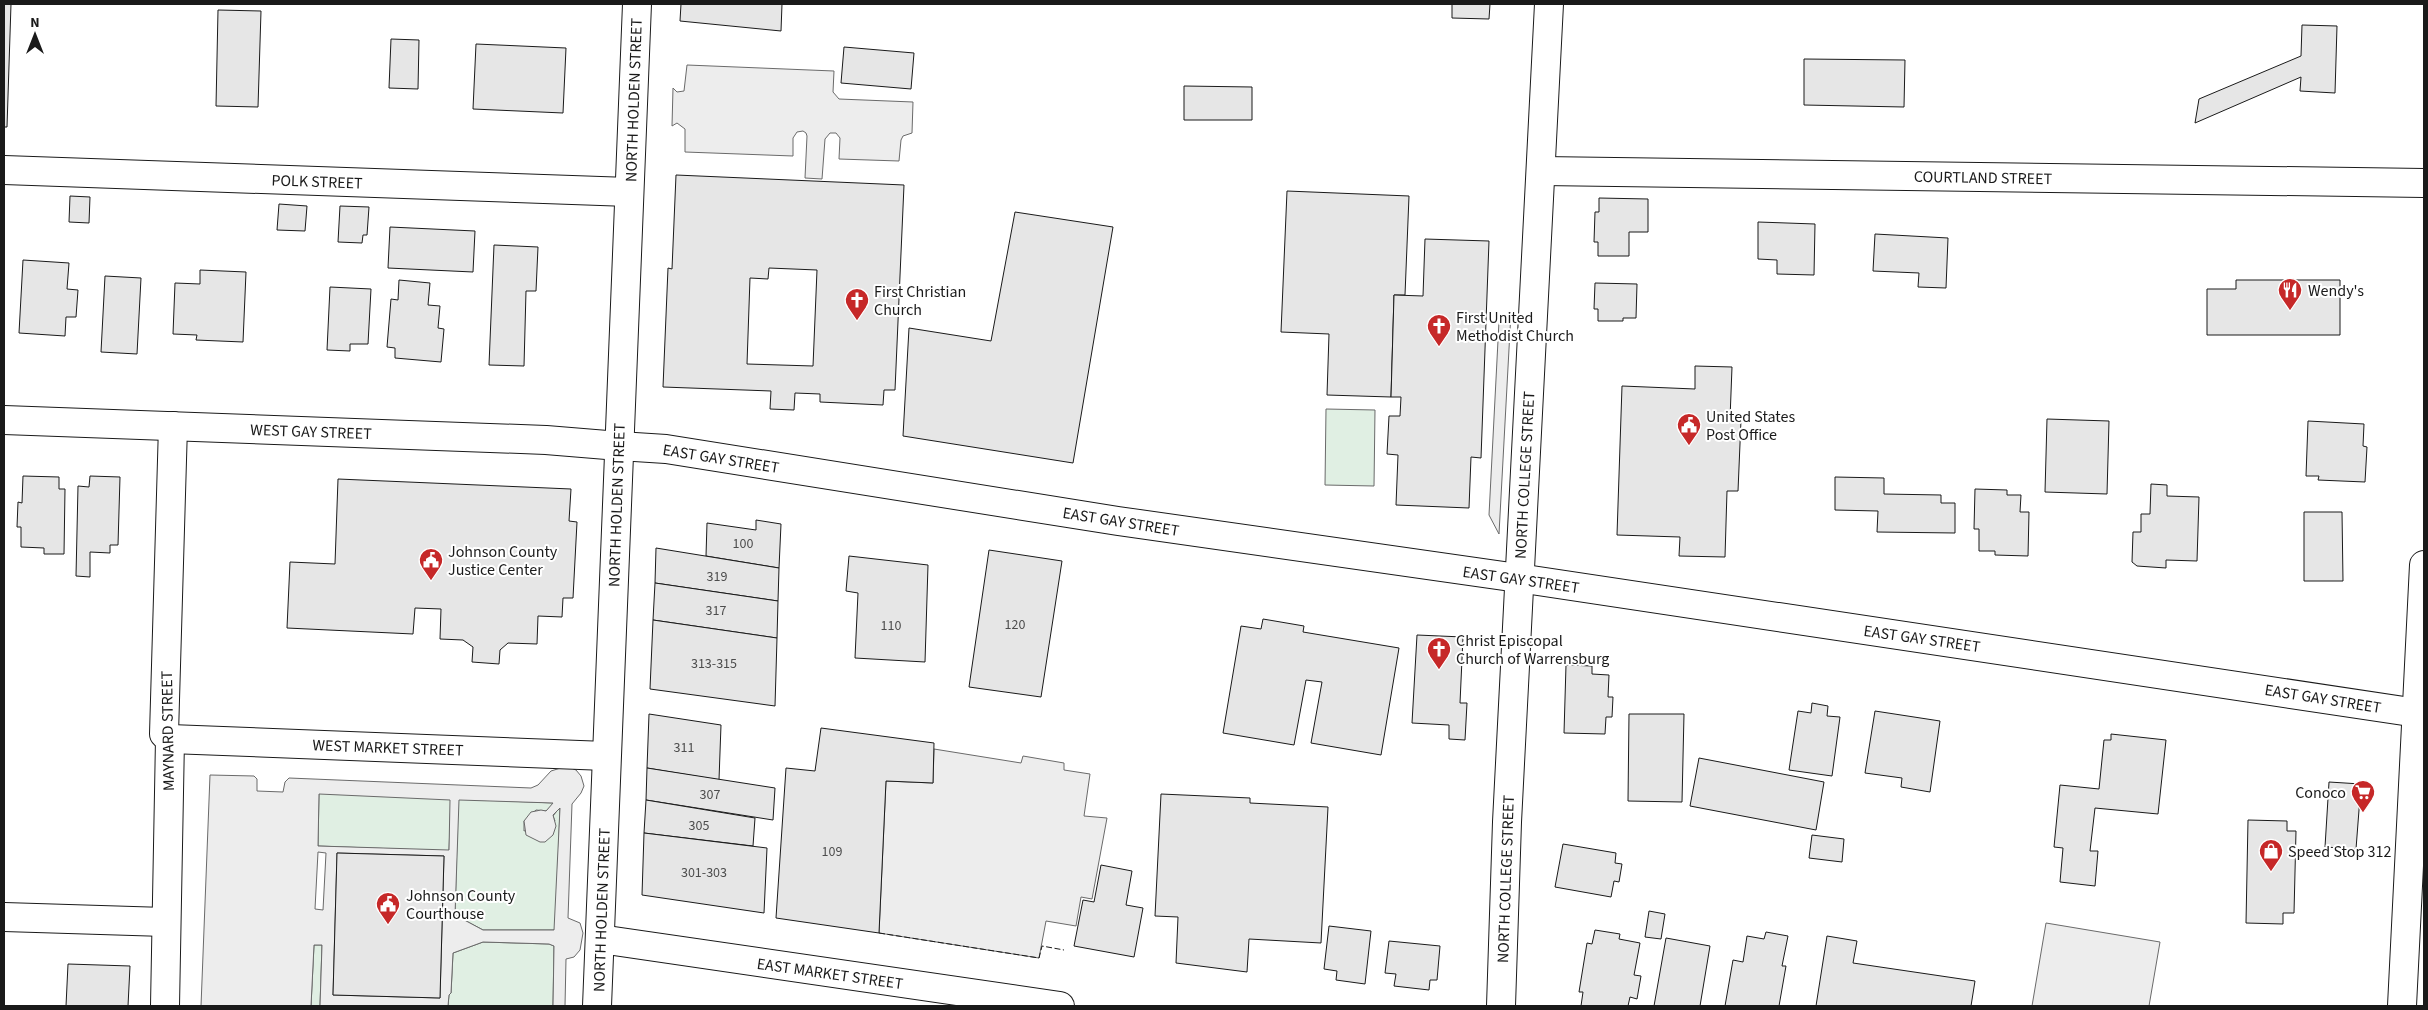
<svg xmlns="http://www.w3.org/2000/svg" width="2428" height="1010" font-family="'Source Sans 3',sans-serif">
  <rect width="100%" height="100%" fill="#fff"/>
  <g fill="#e0efe3" stroke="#6a6a6a">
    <path d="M1326,409L1375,410L1374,486L1325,485Z"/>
    <path d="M319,793L451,799L449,851L318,846Z"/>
    <path d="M458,799L554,803L546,811L536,810L524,821V831L555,821L553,816L560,807L556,926L554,930H483L455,915Z"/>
    <path d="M483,942L549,944L554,946L553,1006H448L449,995L451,993L453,953Z"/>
    <path d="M314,945H322L320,1006H311Z"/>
  </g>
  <g fill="#ededed" stroke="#6a6a6a" fill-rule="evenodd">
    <path d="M687,65L834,71L833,92L839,99L913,102L912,133L903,136L901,140L899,161L839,159L840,138L836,133H830L825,139L822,179L805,178L807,136L806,133L803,131L797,132L793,138V156L685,152V129L677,123L672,126L673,88L677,92L684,91Z"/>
    <path d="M1511,312L1499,534L1489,515L1499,321Z"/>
    <path d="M934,749L1021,763L1023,756L1064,763V770L1090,774L1084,816L1107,818L1092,899L1081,897L1076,926L1046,921L1039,958L879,933L886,781L933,783Z"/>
    <path d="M567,766L576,770L581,776L584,786L581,793L572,804L568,918L580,923L583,933L580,950L574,957L566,959L565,1006H553L554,946L549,944L483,942L453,953L451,993L449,995L448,1006H320L322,945H314L311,1006H201L210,775L254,776L257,779V791L283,792L285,782L289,778L531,788L538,785L551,771ZM319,794L450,800L449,850L318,846ZM459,800L553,803L546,811L541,810L531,812L524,821L526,835L540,842H545L553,835L556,826L553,815L560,808L554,930H483L455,915ZM318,852L326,853L323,910L315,909ZM337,853L444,856L440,998L333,995Z"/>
    <path d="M2046,923L2160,942L2149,1006H2032Z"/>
  </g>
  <g fill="#e6e6e6" stroke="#1a1a1a" fill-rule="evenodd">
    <path d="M4,4H11L7,127H4Z"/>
    <path d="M681,4H782L781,31L680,21Z"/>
    <path d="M1452,4H1490L1489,19L1452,18Z"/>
    <path d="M218,10L261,11L258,107L216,106Z"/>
    <path d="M2302,25L2337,26L2335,93L2300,91L2301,77L2195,123L2199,99L2301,56Z"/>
    <path d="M391,39L419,40L418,89L389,88Z"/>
    <path d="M476,44L566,48L563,113L473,109Z"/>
    <path d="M844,47L914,53L911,89L841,83Z"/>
    <path d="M1804,59L1905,60L1904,107L1804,105Z"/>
    <path d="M1184,86L1252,87V120H1184Z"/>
    <path d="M676,175L904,185L895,390H884L883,405L820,402V394L795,393L794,410L770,409L771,391L663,387L668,268L672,269ZM769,268L817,270L813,366L747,364L750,278L768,279Z"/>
    <path d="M1287,191L1409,196L1405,295H1394L1391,397L1327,395L1329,334L1281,332Z"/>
    <path d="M70,196L90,197L89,223L69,222Z"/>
    <path d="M1599,198L1648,199V232H1629V256H1598V242H1594L1595,212H1599Z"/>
    <path d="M279,204L307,206L305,231L277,230Z"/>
    <path d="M340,206L369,207L367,235H363L362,243L338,242Z"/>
    <path d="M1015,212L1113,227L1073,463L903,436L909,328L991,341Z"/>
    <path d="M1758,222L1815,224L1814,275L1777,274V260L1758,259Z"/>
    <path d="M390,227L475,231L473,272L388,268Z"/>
    <path d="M1875,234L1948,238L1946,288L1918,287L1919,273L1873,271Z"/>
    <path d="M1425,239L1489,241L1481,458L1471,457L1469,508L1396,505L1398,455L1387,454L1389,416H1400L1401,397H1391L1394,295L1423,296Z"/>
    <path d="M494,245L538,247L536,291H526L524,366L489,365Z"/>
    <path d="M23,260L69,263L67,289L78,290L76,317H66L65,336L19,333Z"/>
    <path d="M200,270L246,272L243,342L196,340L197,335L173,334L175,283L200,284Z"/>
    <path d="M105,276L141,278L137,354L101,352Z"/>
    <path d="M399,280L430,283L428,305L440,306L438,328L444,329L441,362L395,358V348L387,347L391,299L398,300Z"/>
    <path d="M2236,280H2340V335H2207V289H2236Z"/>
    <path d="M1595,283L1637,284L1636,318H1623V321H1598V309H1594Z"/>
    <path d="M330,287L371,289L368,344H350V351L327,350Z"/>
    <path d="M1695,366L1732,367L1730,419L1741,420L1738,491H1727L1725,557L1679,556L1680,537L1617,535L1622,386L1695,389Z"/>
    <path d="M2047,419L2109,421L2107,494L2045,492Z"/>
    <path d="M2308,421L2364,424L2363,446L2367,447L2365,482L2318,480L2319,476H2306Z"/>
    <path d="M23,476L59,477V489H65L64,554H44V548L21,547V527H17L18,502L22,503Z"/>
    <path d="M90,476L120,477L118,545H110V553L90,552V577L76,576L78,486L89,487Z"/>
    <path d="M1835,477L1884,478V494L1941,495V503H1955V533L1877,532L1878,511L1835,510Z"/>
    <path d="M338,479L571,489L569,521L577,522L573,598H563L562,617L538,616L537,644L508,643L500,650L499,664L472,662L473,647L463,640L440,639L441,609L415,608L413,634L287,628L290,562L335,564Z"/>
    <path d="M2151,484L2167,485V496L2199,497L2197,561L2166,560V568L2137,566L2132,562L2133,532H2141V514H2150Z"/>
    <path d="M1975,489L2007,490V495H2021L2020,512H2029L2028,556L1995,555V551H1979V529H1974Z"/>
    <path d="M2304,512H2342L2343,581H2304Z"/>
    <path d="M756,520L781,524L779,568L706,556L707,523L756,530Z"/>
    <path d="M656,548L779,568L778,601L655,583Z"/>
    <path d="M989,550L1062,561L1041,697L969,687Z"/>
    <path d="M849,556L928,565L925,662L855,658L858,593L846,591Z"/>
    <path d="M655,583L778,601L777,638L653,620Z"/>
    <path d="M1263,619L1304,626L1303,632L1399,648L1381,755L1311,743L1322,682L1306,680L1294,745L1223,733L1241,626L1261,629Z"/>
    <path d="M653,620L777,638L775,706L650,689Z"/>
    <path d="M1417,635L1463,637L1460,703H1467L1465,740L1449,739V725L1412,723Z"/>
    <path d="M1566,665L1592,666V674L1609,675L1608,697H1613L1612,717H1606L1605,734L1564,733Z"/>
    <path d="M1812,703L1828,706L1827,716L1840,717L1832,776L1789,770L1798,711L1811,713Z"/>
    <path d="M1875,711L1940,721L1930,792L1901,787L1902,778L1865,773Z"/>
    <path d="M649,714L721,725L719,780L647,768Z"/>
    <path d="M1629,714H1684L1682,802L1628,801Z"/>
    <path d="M821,728L934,743L933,783L886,781L879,933L776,918L786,768L815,771Z"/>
    <path d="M2111,734L2166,740L2158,814L2095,808L2090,851H2098L2095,886L2060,882L2063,848L2054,847L2060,785L2099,789L2104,740H2111Z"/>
    <path d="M1699,758L1824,782L1816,830L1690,806Z"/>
    <path d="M647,768L775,788L773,820L646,800Z"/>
    <path d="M2329,782L2361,784L2356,849L2325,847Z"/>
    <path d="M1161,794L1250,798V803L1328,807L1321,943L1249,939L1247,972L1176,963L1178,917L1155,916Z"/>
    <path d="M646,800L755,818L753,846L644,833Z"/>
    <path d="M2248,820L2287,821V831H2296L2294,913H2283V924L2246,923Z"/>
    <path d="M644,833L767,848L764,913L642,895Z"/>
    <path d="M1812,835L1844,839L1842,862L1809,858Z"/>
    <path d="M1563,844L1616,853L1615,863L1622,864L1619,882L1614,881L1611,897L1555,887Z"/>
    <path d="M337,853L444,856L440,998L333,995Z"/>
    <path d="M1101,865L1132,871L1126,905L1143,908L1134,957L1074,946L1083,900L1094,902Z"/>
    <path d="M1649,911L1665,914L1661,939L1645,937Z"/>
    <path d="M1329,926L1371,931L1365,984L1336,980L1337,971L1324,969Z"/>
    <path d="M1595,930L1620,934L1619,939L1640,943L1634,975L1641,976L1637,999L1630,997L1628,1006H1581L1583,992H1579L1587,943L1592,944Z"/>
    <path d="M1766,932L1788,936L1782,966H1786L1779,1006H1725L1733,960L1743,962L1747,936L1764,939Z"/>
    <path d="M1827,936L1857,941L1853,963L1975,981L1971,1006H1816Z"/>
    <path d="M1666,938L1710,946L1700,1006H1654Z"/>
    <path d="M1389,941L1440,946L1437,980H1430L1429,990L1394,986L1396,974L1385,973Z"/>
    <path d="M68,964L130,966L128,1006H66Z"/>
  </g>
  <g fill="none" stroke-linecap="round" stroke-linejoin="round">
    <g stroke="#1a1a1a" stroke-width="30">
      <g id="minor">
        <path d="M4,170L629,192"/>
        <path d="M1542,171L2424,183"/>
        <path d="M170,739L606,756"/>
        <path d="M170,739L164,734L173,426"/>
        <path d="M4,917L165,922"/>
        <path d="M600,939L1060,1006"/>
        <path d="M165,1006L170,739"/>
        <path d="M1501,1006L1507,822L1549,4"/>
      </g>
    </g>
    <g stroke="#1a1a1a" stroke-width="30">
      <path id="tertiary" d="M4,420L546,440L619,446"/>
    </g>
    <g stroke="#1a1a1a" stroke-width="30">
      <g id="secondary">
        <path d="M619,446L666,449L1118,521L1518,578L2424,714"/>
        <path d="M597,1006L637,4"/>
      </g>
    </g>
    <g stroke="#1a1a1a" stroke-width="30">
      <path id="primary" d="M2402,1006L2424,565"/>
    </g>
    <use href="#minor" stroke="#fff" stroke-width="28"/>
    <use href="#tertiary" stroke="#fff" stroke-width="28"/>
    <use href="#secondary" stroke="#fff" stroke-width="28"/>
    <use href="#primary" stroke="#fff" stroke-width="28"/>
    <path stroke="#1a1a1a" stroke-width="1" stroke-dasharray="6 2.5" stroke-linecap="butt" d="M879,933L1039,958L1042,946L1064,950"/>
  </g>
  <defs>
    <g id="restaurant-pin" transform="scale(1.25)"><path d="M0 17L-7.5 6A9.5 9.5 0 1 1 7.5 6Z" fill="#c62828" stroke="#fff"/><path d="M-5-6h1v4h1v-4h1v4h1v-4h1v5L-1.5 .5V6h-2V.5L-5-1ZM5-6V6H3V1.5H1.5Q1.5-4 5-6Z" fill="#fff"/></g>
    <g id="church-pin" transform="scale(1.25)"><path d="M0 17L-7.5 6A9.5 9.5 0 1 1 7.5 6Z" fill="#c62828" stroke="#fff"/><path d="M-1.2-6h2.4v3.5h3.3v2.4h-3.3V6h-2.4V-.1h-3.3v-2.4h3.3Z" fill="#fff"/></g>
    <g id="civic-pin" transform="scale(1.25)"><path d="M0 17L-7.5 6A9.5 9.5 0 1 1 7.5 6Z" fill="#c62828" stroke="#fff"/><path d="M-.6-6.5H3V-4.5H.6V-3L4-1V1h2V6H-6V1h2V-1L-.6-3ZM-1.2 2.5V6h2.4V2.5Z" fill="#fff"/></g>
    <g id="supermarket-pin" transform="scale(1.25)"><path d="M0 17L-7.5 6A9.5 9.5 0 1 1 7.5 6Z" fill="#c62828" stroke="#fff"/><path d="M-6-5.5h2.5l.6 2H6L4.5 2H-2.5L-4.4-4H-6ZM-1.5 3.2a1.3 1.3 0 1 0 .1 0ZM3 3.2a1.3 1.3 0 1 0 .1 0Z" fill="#fff"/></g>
    <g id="shop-pin" transform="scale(1.25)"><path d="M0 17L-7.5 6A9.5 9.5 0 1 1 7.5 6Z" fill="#c62828" stroke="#fff"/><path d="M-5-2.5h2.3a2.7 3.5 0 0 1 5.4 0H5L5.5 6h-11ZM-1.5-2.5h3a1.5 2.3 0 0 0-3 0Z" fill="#fff"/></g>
  </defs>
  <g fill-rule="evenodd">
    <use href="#restaurant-pin" x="2290" y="290"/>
    <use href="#church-pin" x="857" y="300"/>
    <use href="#church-pin" x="1439" y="326"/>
    <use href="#civic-pin" x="1689" y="425"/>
    <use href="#civic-pin" x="431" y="560"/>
    <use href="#church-pin" x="1439" y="649"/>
    <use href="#supermarket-pin" x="2363" y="792"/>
    <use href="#shop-pin" x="2271" y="851"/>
    <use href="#civic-pin" x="388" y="904"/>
  </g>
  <g text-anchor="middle" stroke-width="4" stroke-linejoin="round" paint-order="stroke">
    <g font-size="14" fill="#4d4d4d">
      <text x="743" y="548">100</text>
      <text x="717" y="581">319</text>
      <text x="716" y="615">317</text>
      <text x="1015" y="629">120</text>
      <text x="891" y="630">110</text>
      <text x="714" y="668">313-315</text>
      <text x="684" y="752">311</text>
      <text x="710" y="799">307</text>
      <text x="699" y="830">305</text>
      <text x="832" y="856">109</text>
      <text x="704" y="877">301-303</text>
    </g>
    <g font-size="16" fill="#1a1a1a" stroke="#fff">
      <text transform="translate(633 100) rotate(-88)" y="6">NORTH HOLDEN STREET</text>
      <text transform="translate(1983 177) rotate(1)" y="6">COURTLAND STREET</text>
      <text transform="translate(317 181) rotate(2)" y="6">POLK STREET</text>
      <text transform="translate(311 431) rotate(2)" y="6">WEST GAY STREET</text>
      <text transform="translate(721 458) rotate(9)" y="6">EAST GAY STREET</text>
      <text transform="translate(1524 475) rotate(-87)" y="6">NORTH COLLEGE STREET</text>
      <text transform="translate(616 505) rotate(-88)" y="6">NORTH HOLDEN STREET</text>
      <text transform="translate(1121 521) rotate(9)" y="6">EAST GAY STREET</text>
      <text transform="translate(1521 579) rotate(8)" y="6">EAST GAY STREET</text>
      <text transform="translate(1922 638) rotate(8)" y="6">EAST GAY STREET</text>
      <text transform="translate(2323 698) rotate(9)" y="6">EAST GAY STREET</text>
      <text transform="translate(167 731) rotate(-91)" y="6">MAYNARD STREET</text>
      <text transform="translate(388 747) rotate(2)" y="6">WEST MARKET STREET</text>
      <text transform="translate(1505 879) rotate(-88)" y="6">NORTH COLLEGE STREET</text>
      <text transform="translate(601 910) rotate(-88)" y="6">NORTH HOLDEN STREET</text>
      <text transform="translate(830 973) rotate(8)" y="6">EAST MARKET STREET</text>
    </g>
    <g font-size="16" fill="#1a1a1a" stroke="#fff" text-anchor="start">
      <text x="2308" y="296">Wendy's</text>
      <text x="874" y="297">First Christian<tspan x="874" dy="18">Church</tspan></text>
      <text x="1456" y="323">First United<tspan x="1456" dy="18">Methodist Church</tspan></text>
      <text x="1706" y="422">United States<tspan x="1706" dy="18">Post Office</tspan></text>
      <text x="448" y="557">Johnson County<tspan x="448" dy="18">Justice Center</tspan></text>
      <text x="1456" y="646">Christ Episcopal<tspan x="1456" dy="18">Church of Warrensburg</tspan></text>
      <text x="2346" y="798" text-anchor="end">Conoco</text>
      <text x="2288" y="857">Speed Stop 312</text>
      <text x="406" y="901">Johnson County<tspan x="406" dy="18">Courthouse</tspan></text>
    </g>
  </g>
  <rect width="2428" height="1010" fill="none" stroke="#1a1a1a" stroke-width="10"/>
  <g transform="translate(35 35)" stroke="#ffffff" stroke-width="4" paint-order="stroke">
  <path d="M0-4L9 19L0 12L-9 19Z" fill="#1a1a1a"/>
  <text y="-8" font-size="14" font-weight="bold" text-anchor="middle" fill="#1a1a1a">N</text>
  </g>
</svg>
